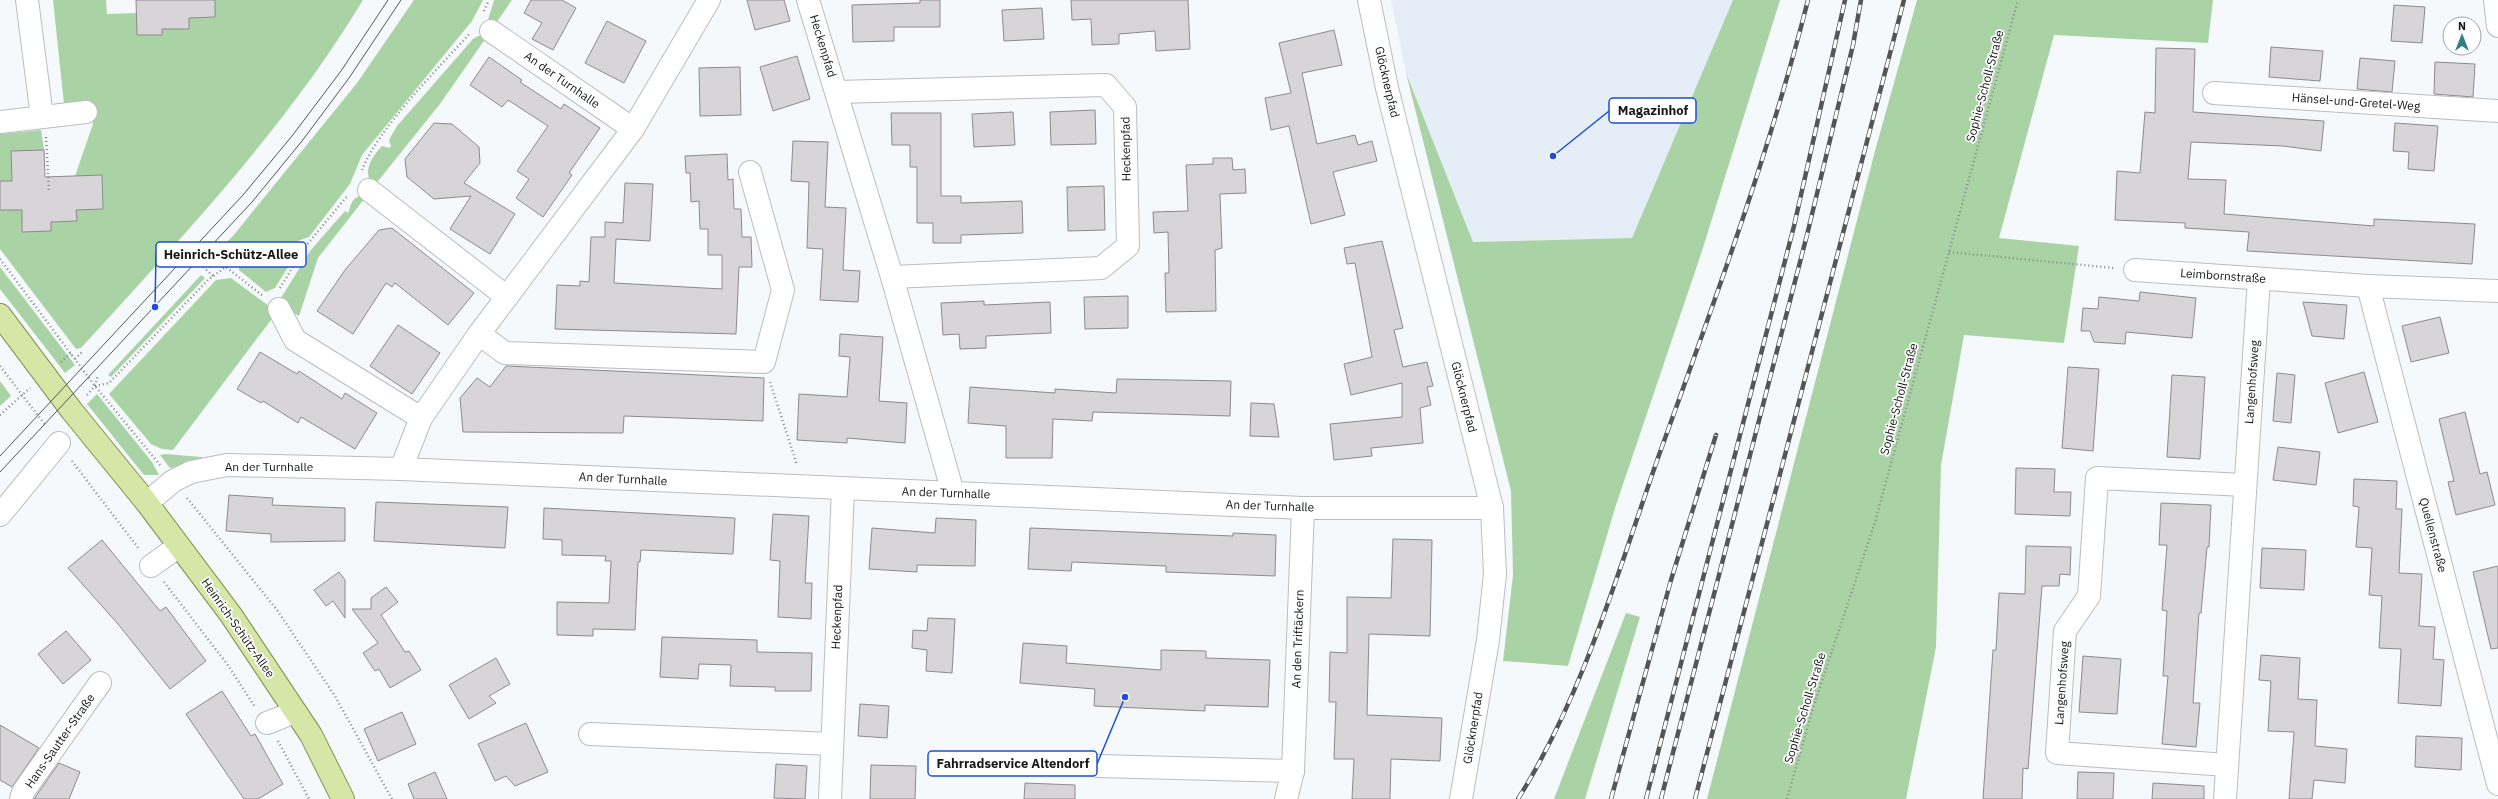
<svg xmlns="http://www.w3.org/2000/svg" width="2498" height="799" font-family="'IBM Plex Sans',sans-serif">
  <rect width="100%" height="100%" fill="#f6f9fc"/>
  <path fill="#e5edf7" d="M1391,0H1733L1632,238L1473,242L1406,73Z"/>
  <g fill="#aad3a5">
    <path d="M53,0H106L107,14L137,13V35H162V29H189V18L215,17V0H363C286,128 181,238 81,348L76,349L0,249V210H22V231L51,222L76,221V210L103,209L102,175L75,176L93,124L91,101L64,104Z"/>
    <path d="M414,0H483L472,21L362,155L350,184L309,237L289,244L237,254L215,267L209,268L204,264L233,236L357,83Z"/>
    <path d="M494,0H512L494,26L488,20Z"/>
    <path d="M1733,0H1780L1702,251L1616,505L1568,666L1503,661L1513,575L1511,491L1406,73L1473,242L1632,238Z"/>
    <path d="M1917,0H2213L2208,43L2054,35L1999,238L2079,246L2064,343L1964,335L1941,465L1936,647L1906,799H1707L1875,151Z"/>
    <path d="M488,35L440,104L374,186C361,172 372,157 382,146L389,148L391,146L389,140L397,126L473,39L478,36Z"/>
    <path d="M41,130L44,150L12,181H0V134Z"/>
    <path d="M360,196L365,198L318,258L299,316L282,306L281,298L310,251L345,211L348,213C351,207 350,199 360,196Z"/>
    <path d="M291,253L295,256L275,288L266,292L239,270V265L252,258Z"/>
    <path d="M0,267L75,365L65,373L0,289Z"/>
    <path d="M201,275L205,278L111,377L108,375Z"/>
    <path d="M231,278L277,312L173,450L162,449L151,444L109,394L216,280Z"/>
    <path d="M0,381L11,396L0,406Z"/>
    <path d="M97,394L152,462L159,475H144L87,404Z"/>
    <path d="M165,454L202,457V462L170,468L160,455Z"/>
    <path d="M1626,613L1640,617L1585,799H1554Z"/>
  </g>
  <g fill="#d8d5d9" stroke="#8d8a8d">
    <path d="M136,0H215V17L189,18V29H162V35H137Z"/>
    <path d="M531,0H562L576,8L553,50L532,39L542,23L524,13Z"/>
    <path d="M747,0H784L790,21L755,30Z"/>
    <path d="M920,0H940V27H894V41L853,42L852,5L920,3Z"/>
    <path d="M1071,0H1188L1190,49L1156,51L1155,31L1119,34V44L1092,45L1091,19L1072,20Z"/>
    <path d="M2394,5L2425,7L2422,43L2391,41Z"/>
    <path d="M1042,8L1044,39L1004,41L1002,10Z"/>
    <path d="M607,21L646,41L624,83L585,63Z"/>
    <path d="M1334,30L1342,65L1302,73L1317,144L1355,135L1358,145L1372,141L1377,161L1333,172L1345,215L1311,224L1289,126L1271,130L1265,98L1291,93L1279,43Z"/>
    <path d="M2271,47L2323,51L2320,81L2269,77Z"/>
    <path d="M2156,48L2195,49L2193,112L2324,121L2321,151L2283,146L2191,142L2188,179L2226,180L2224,214L2374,226V219L2475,224L2472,264L2247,251L2249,232L2185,228V223L2115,220L2117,171L2140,173L2145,112L2155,113Z"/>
    <path d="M797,56L810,99L773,111L760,67Z"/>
    <path d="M489,57L522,80L520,82L561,109L564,104L600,128L569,173L572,175L543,217L516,198L529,179L517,171L548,126L508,100L502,107L470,85Z"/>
    <path d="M2360,58L2395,61L2392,92L2357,89Z"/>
    <path d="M2435,62L2475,64L2473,97L2434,94Z"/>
    <path d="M740,67L741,115L700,116L699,68Z"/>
    <path d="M1095,110L1096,144L1051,145L1050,112Z"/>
    <path d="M1013,112L1015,145L974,147L972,114Z"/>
    <path d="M891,113H941V196H961V203L1022,201L1023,233L961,235V243H933V223H917V167H910V145H892Z"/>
    <path d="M434,123L452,124L479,147L480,163L464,183L515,214L490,254L450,229L471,196L434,199L407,177L405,159Z"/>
    <path d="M2395,123L2438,126L2434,171L2408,169L2409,152L2393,151Z"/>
    <path d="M793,141L828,142L825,207L846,208L843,270L860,271L858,302L820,300L823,249L807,248L809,182L791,181Z"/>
    <path d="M44,150L45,177L102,175L103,209L76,210L77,221L51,222V231L22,232V210H0V181H12L11,151Z"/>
    <path d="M727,154L728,180L733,179L734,209H741L742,237H751L752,267H739L736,334L555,329L557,285L580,286V281L589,282L591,237H605V222L623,223L625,183L653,184L650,241L616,239L614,283L722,289V255H708V229H700L699,201L691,202L690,173H686L685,156Z"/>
    <path d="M1213,158H1232L1233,170L1245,169L1246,193L1220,194L1222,248L1215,250L1216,311L1166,312L1165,273H1169L1168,232L1154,233L1153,212L1188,211L1186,165L1213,164Z"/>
    <path d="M1104,186L1105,230L1068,231L1067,187Z"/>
    <path d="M392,228L474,293L448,325L395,283L392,287L386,283L353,334L317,311L345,270L379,230Z"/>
    <path d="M1382,241L1403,328L1394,330L1403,367L1427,362L1433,386L1427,387L1431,405L1420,408L1423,443L1371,448L1372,456L1334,460L1330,424L1402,417V383L1351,395L1344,364L1372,357L1355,263L1347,264L1344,248Z"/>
    <path d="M2140,292L2196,298L2192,338L2126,332L2125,344L2094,342L2090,331H2081L2083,308L2098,309L2099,297L2139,301Z"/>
    <path d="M1128,296V328L1085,329L1084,297Z"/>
    <path d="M984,301V305L1050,302L1051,333L986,336V348L960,349L959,334L943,335L941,303Z"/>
    <path d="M2303,302L2347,305L2344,339L2312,336Z"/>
    <path d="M2440,317L2449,353L2411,362L2402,326Z"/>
    <path d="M398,325L440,353L412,394L370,366Z"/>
    <path d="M840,334L883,337L879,401L907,403L905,443L847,438V443L797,440L799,394L847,397L850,357L839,356Z"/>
    <path d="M260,352L297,374L299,371L342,399L345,393L377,413L355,449L301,417L298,423L263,401L261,403L237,389Z"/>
    <path d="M506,366L764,378L763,421L624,416L623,433L463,432L460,398L477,378L490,387Z"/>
    <path d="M2068,367L2099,369L2093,451L2062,448Z"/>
    <path d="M2364,372L2378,422L2338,433L2325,383Z"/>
    <path d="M2277,373L2295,375L2291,423L2273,421Z"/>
    <path d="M2172,375L2205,377L2200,459L2167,457Z"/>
    <path d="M1117,379L1231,381L1230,416L1093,412L1092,421L1053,419L1052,458H1006V426L968,423L970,387L1055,393V389L1116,393Z"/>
    <path d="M1251,403L1274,404L1279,437L1250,436Z"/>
    <path d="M2465,412L2480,474L2487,472L2495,505L2456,515L2448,482L2454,481L2439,419Z"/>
    <path d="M2278,447L2320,452L2316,485L2273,480Z"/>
    <path d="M2016,468L2055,469L2054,492H2071L2070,516L2015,514Z"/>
    <path d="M2354,479L2397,481L2396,509H2402L2399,573L2422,574L2419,626L2435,627L2433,659L2444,660L2441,706L2398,703L2401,649L2379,648L2382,596L2369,595L2372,548L2356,547L2359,507L2353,506Z"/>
    <path d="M229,495L273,498L272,505L345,508V541L271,542V534L226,531Z"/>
    <path d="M376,502L508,507L505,548L374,541Z"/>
    <path d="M2161,503L2211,505L2209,547H2207L2201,613H2199L2193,703H2200L2196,747L2162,744L2168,676H2163L2167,611L2162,610L2167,545H2159Z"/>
    <path d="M544,508L735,518L733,554L641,550L640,562H638L635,630L593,629V636L557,635V602L609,603L611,561H605L606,556L562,555V540L543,539Z"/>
    <path d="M773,514L809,516L805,583H812L811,619L778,617L780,561L770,560Z"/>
    <path d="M936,518L976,520L975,566L917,565V572L869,569L872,528L935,533Z"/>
    <path d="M1030,528L1233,536V533L1276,535L1275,576L1166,572V566L1072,562L1071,571L1028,569Z"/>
    <path d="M1393,539L1432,540L1430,636L1369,634L1367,715L1442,718L1440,761L1391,759L1390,799H1352L1354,759H1334L1336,702H1329L1330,652L1347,653V597L1391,598Z"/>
    <path d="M102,540L160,611L166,607L206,661L170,689L118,624L68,568Z"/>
    <path d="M2026,546L2071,547L2070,575L2060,574L2059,586H2042L2028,769L2023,768L2022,799H1983L1993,650H1996L1999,593L2025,594Z"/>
    <path d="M2262,548L2306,550L2304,590L2260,588Z"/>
    <path d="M2498,566V648L2491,649L2473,572Z"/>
    <path d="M339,572L345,580V618L333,601L326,606L314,590Z"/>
    <path d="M386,587L398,602L381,615L405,652L409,651L421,670L390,688L379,669L375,671L363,653L378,643L352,609H371V598Z"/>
    <path d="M928,618L955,619L952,673L926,671L927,650L912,648L913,630L927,631Z"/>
    <path d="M66,631L91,660L63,684L38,654Z"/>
    <path d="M662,637L757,640V652L812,653L811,691H775V687L730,686L731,665L699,664L698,679L660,677Z"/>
    <path d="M1023,643L1067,646L1066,663L1161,670V650L1206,651V658L1270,660L1268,707L1205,705V711L1094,706L1095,689L1020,683Z"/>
    <path d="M2261,655L2300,658L2298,699L2317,700L2315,746L2347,749L2345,783L2314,780L2312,799H2289L2294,732L2268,731L2271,681L2259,680Z"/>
    <path d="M2083,656L2121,659L2117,714L2079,712Z"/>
    <path d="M496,658L510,684L489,696L496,703L469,719L449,685Z"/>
    <path d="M222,691L251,736L255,734L283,784L258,799H244L186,714Z"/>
    <path d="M860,704L889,706L887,738L858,736Z"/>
    <path d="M402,712L416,744L378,761L364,729Z"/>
    <path d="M526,723L548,772L515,786L506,776L495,781L478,744Z"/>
    <path d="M0,725L39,748L12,787L0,780Z"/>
    <path d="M2416,736L2462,738L2461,770L2415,767Z"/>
    <path d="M59,763L80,772L69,799H34Z"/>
    <path d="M776,764L807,766L805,799L774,798Z"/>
    <path d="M871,765L916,766L915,799H870Z"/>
    <path d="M435,772L447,799H414L408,784Z"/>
    <path d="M2078,772L2114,773L2113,799H2077Z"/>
    <path d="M1025,783L1075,785V799H1024Z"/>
    <path d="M2153,783L2204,786V799H2152Z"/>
  </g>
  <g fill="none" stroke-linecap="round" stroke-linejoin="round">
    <g stroke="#babdc0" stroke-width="24">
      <g id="minor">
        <path d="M27,0L42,117"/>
        <path d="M808,0L892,277L953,493"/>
        <path d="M1369,0L1387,88L1492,508L1495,574L1488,640L1461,799"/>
        <path d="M2495,0L2498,26"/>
        <path d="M491,31L633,129"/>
        <path d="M837,92L1106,85L1125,107L1128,246L1101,268L892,277"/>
        <path d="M2214,93L2498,111"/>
        <path d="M0,122L86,112"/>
        <path d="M369,190L507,297"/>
        <path d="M2135,270L2368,286L2498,291"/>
        <path d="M2368,286L2498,784"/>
        <path d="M279,309L295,340L421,418"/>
        <path d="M479,334L505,353L764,362L783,290L750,172"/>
        <path d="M401,469L421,418L479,334L633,129L709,0"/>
        <path d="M147,503L173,481L191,472L227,465L401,469L1303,508H1492"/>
        <path d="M0,515L59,443"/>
        <path d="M151,566L179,546"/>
        <path d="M267,723L295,712"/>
        <path d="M590,734L832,744"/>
        <path d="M2227,765L2057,753L2065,631L2089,596L2097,478L2245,485"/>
        <path d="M1098,766L1293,771"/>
        <path d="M21,799L23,792L100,683"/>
        <path d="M830,799L843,489"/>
        <path d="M1286,799L1293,771L1303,508"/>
        <path d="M2225,799L2259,279"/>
      </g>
    </g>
    <g stroke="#81924d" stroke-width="24">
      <path id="major" d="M0,315L72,411L147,503L231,615L311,735L343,799"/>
    </g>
    <g stroke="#86888a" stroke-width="2.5" stroke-dasharray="1 3" stroke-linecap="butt">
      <path d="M484,11L489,0"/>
      <path d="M46,137L49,191"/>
      <path d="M362,170C379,127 438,69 470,33"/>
      <path d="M180,245L213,276"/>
      <path d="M1949,252L2114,268"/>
      <path d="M0,259L95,386L160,465"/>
      <path d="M226,267L249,255L304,247"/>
      <path d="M280,288L305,247L348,195"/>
      <path d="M75,359L82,352"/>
      <path d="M61,362L71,353"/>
      <path d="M0,366L46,426"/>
      <path d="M770,382L797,465"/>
      <path d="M95,386L109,383L209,279L226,267L263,296"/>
      <path d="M87,395L95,386L98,375"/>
      <path d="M0,415L30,388"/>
      <path d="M72,461L139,549"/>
      <path d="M187,498L277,610L335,696L392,799"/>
      <path d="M164,582L227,664L255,707"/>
      <path d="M278,741L309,799"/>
      <path d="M1787,799L1814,705L1875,522L2018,0"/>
    </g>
    <use href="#minor" stroke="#fff" stroke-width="22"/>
    <use href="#major" stroke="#d6e6a6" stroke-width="22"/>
    <g stroke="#545557" stroke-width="1">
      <path d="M0,456L243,195L292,136L341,71L388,0"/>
      <path d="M0,472L252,202L302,141L349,78L401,0"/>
    </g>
    <g stroke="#545557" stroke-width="4.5">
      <g id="rail">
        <path d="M1518,799C1584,694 1618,571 1659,455C1713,305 1769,155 1808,0"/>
        <path d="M1611,799L1671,580L1716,435"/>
        <path d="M1646,799L1794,226L1845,0"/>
        <path d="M1661,799L1807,235L1853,45L1861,0"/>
        <path d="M1695,799L1904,0"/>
      </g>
    </g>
    <use href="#rail" stroke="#fff" stroke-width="3" stroke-dasharray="9" stroke-linecap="butt"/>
  </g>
  <g text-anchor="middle" stroke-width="3.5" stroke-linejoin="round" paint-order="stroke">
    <g font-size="12" fill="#161718" stroke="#fff">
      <text transform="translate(823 46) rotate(73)" y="4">Heckenpfad</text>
      <text transform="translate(562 80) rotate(35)" y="4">An der Turnhalle</text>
      <text transform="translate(1387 82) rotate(77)" y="4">Glöcknerpfad</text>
      <text transform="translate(1985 86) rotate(-75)" y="4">Sophie-Scholl-Straße</text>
      <text transform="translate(2356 102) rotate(4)" y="4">Hänsel-und-Gretel-Weg</text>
      <text transform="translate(1126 149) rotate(-91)" y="4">Heckenpfad</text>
      <text transform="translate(2223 276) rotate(4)" y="4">Leimbornstraße</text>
      <text transform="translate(2252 382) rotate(-86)" y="4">Langenhofsweg</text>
      <text transform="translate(1464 397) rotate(76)" y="4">Glöcknerpfad</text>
      <text transform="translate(1899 399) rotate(-75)" y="4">Sophie-Scholl-Straße</text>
      <text x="269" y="471">An der Turnhalle</text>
      <text transform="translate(623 479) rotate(3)" y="4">An der Turnhalle</text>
      <text transform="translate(946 493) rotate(2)" y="4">An der Turnhalle</text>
      <text transform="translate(1270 506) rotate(2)" y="4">An der Turnhalle</text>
      <text transform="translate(2433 535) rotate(75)" y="4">Quellenstraße</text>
      <text transform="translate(837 617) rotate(-88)" y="4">Heckenpfad</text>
      <text transform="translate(238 628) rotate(55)" y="4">Heinrich-Schütz-Allee</text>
      <text transform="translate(1298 639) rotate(-88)" y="4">An den Triftäckern</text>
      <text transform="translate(2062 683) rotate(-86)" y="4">Langenhofsweg</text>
      <text transform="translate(1805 708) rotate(-73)" y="4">Sophie-Scholl-Straße</text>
      <text transform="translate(1473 728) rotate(-81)" y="4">Glöcknerpfad</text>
      <text transform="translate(60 741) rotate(-55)" y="4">Hans-Sautter-Straße</text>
    </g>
  </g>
  <path fill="none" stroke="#1d4ed8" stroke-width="1.5" d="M1553 156L1609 111M155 307L156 254M1125 697L1097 764"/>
  <g fill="#1d4ed8" stroke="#fff" stroke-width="1.5">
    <circle cx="1553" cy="156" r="4"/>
    <circle cx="155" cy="307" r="4"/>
    <circle cx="1125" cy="697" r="4"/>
  </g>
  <g fill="#fff" stroke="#1d4ed8" stroke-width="1.5">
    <rect x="1609" y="98" width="87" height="25" rx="4"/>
    <rect x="156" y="242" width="150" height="25" rx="4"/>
    <rect x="928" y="751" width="169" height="25" rx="4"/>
  </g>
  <g font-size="13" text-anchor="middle" font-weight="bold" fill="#161718">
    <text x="1653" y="115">Magazinhof</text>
    <text x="231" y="259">Heinrich-Schütz-Allee</text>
    <text x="1013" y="768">Fahrradservice Altendorf</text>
  </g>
  <g transform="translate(2462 36)"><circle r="19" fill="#ffffff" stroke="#a2a2a3"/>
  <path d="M0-3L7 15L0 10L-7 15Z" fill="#367d88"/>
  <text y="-6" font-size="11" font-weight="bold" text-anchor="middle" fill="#161718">N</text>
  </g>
</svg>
